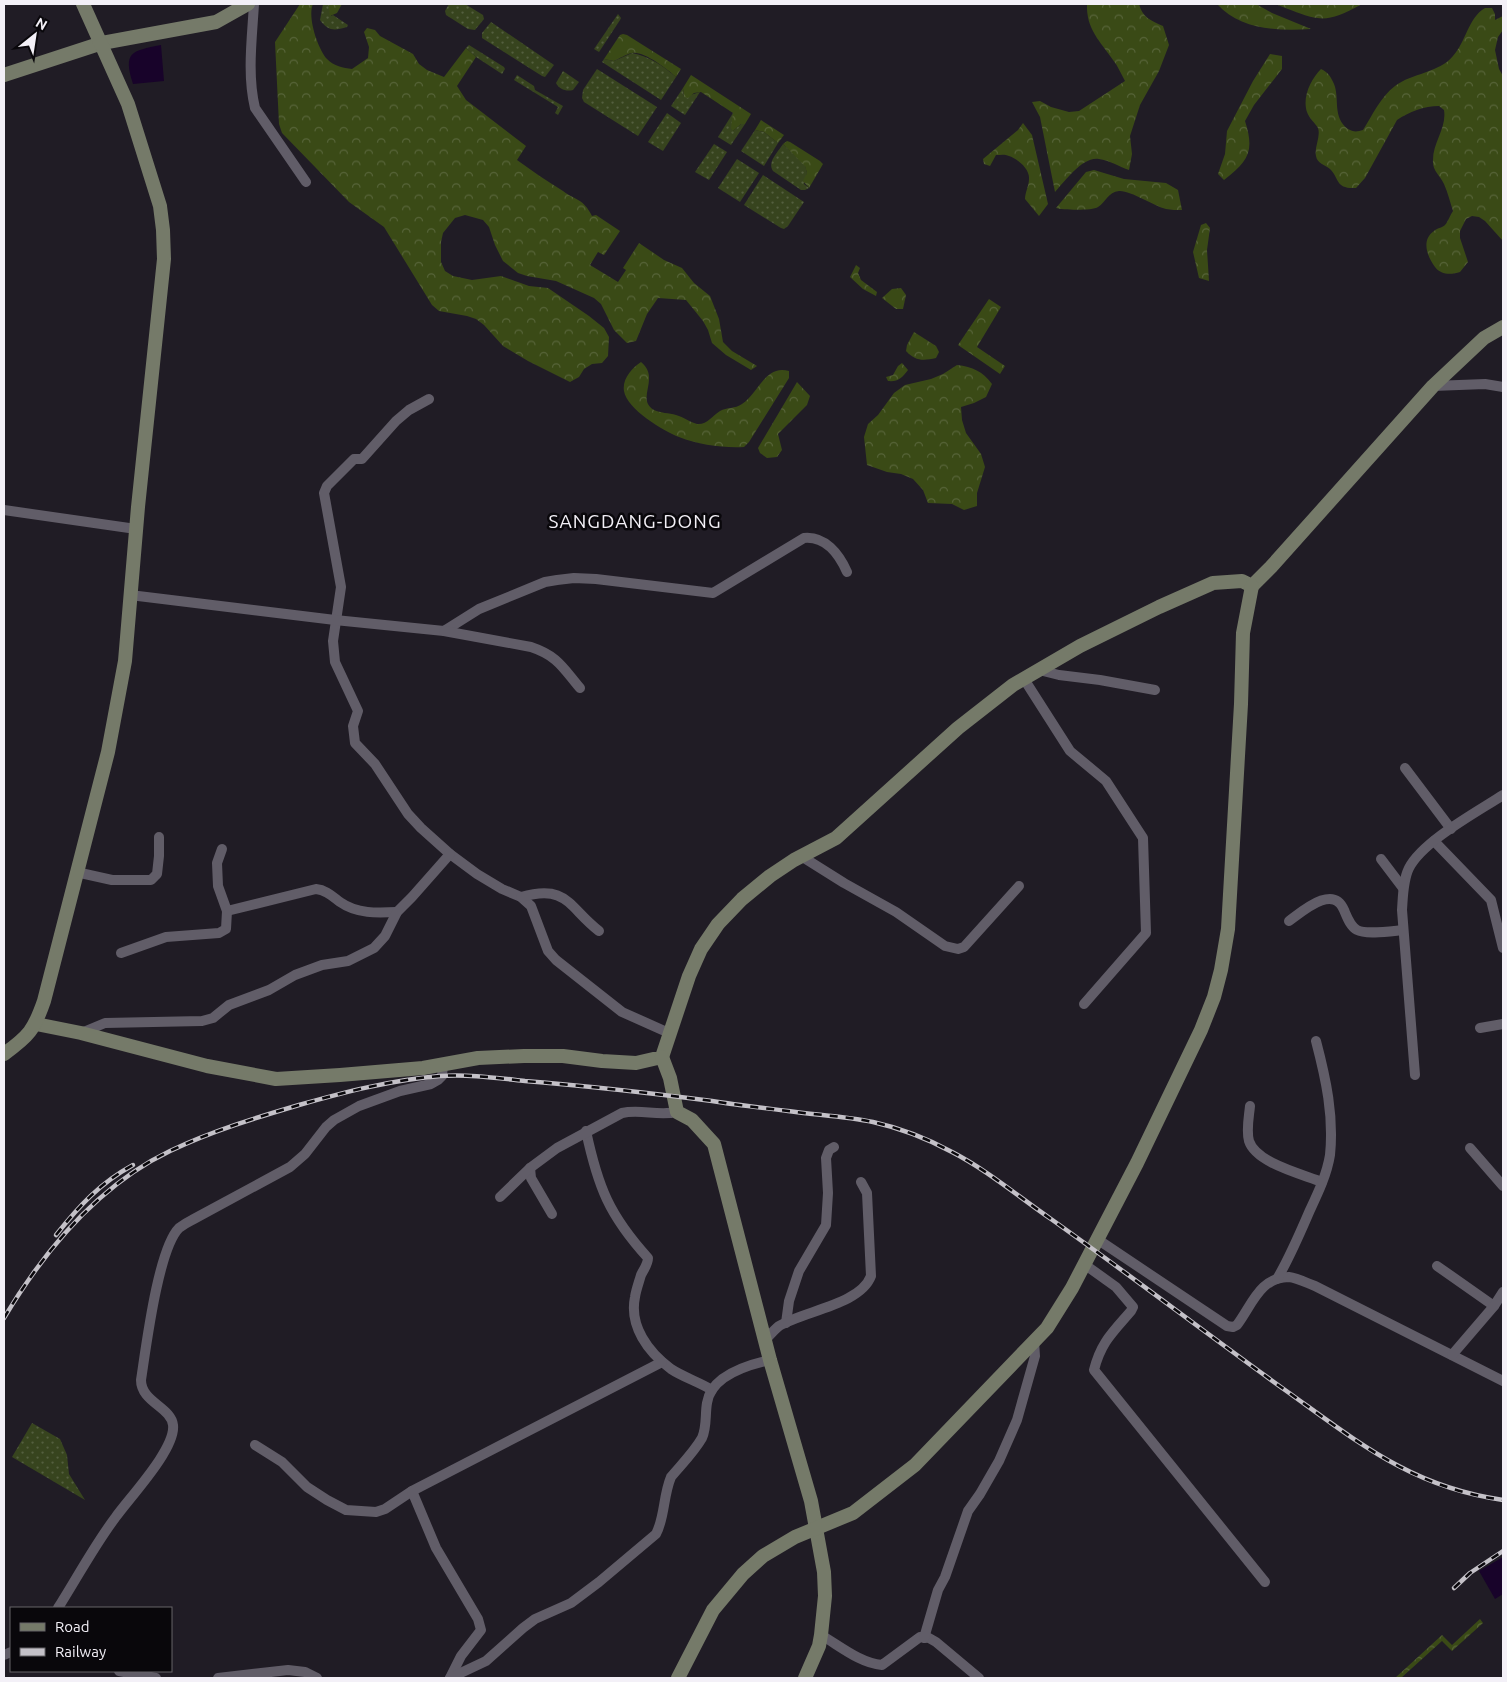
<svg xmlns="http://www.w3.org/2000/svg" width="1507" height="1682" font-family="Ubuntu,sans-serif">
  <defs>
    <pattern id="grass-dots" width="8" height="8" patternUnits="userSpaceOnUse" patternTransform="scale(1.25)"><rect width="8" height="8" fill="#37441e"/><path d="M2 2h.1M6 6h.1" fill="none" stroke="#545f3f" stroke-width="1.8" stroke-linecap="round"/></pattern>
    <pattern id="forest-crowns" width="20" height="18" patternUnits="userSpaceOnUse" patternTransform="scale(1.25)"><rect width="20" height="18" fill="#3a4a16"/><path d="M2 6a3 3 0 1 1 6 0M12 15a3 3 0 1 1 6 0" fill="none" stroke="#576439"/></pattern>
  </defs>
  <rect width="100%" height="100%" fill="#201c25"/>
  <g fill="url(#grass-dots)">
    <path d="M323,4H328L331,16L333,15L348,25L347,27C334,31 328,31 320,20Z"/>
    <path d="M449,4H465L483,15L484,19L475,30L468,29L446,15L445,11Z"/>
    <path d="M618,14L621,18L620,20L599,52L594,49Z"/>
    <path d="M491,22L554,65L545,77L542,76L482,38V33Z"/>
    <path d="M469,45L504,67L505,69L502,74L476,57L466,48Z"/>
    <path d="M632,53C649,56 663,66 676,77L661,100L602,62L604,59L614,61Z"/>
    <path d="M597,69L657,107L638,136L584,102L582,98L583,90Z"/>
    <path d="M563,71L579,82L573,90C566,92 559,89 556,83Z"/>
    <path d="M517,75L534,86L535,90L563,106L558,115L555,113L558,107L514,80Z"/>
    <path d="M683,88L684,97L700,92L685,115L671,106Z"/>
    <path d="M667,113L681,123L663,151L648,142Z"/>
    <path d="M733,113V131L741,124H745L731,145L718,137Z"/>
    <path d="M755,130L764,132L778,143L764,166L741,151Z"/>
    <path d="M714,144L727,152L709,180L695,172Z"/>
    <path d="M783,144L805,165L807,173L804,184L809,188L805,190H801L773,171C767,162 778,152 783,144Z"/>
    <path d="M737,159L759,173L740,202L718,188Z"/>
    <path d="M763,175L804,202L788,226L784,229L781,228L744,205Z"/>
    <path d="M32,1423L60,1439L67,1455L69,1474L85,1500L12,1457Z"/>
  </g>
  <g fill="url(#forest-crowns)">
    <path d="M300,4H313C307,17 318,49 327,59C334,66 343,68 352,69L368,58L369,47L364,32L367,28L375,30L380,36L413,54L419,64L427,70L444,77L466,48L476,57L457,86L466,100L526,146L517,160C532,171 547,181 563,191C576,201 583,198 592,216L596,215L620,231L604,255L598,252L590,265L618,282L626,270L623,268L639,243L664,260L682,268L694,283L710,296L719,319L723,342L732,351L757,366L751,370L726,355L712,343L708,330L703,321L686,300L658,298L647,314L636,341L627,343L614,330L601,304L594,298L556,281L527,276L518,273L503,261L495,245L489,227L483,220L465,215L455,218L443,233L441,242V262L445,271L453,276L472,280L501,276L529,286L548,288L589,316L604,328L609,337L608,356L602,363L592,364L584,369L579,377L570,382L528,361L503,346L484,325L476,319L467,316L439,311L432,305L384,227L349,202L282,133L279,124L275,42Z"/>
    <path d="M328,4H342L337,13L330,16Z"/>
    <path d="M1087,4H1139C1143,18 1150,20 1163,26L1169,45L1159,71L1140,105L1130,136L1132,154L1129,170C1120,167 1109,160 1099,159C1083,156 1065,181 1055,192L1040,117L1032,102L1040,101L1051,107L1069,112L1079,111L1125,81C1121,74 1118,66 1113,60C1100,41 1086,29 1087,4Z"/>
    <path d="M1217,4H1256L1272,13L1311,29C1278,31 1240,30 1217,4Z"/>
    <path d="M1275,4H1362C1322,27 1316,19 1275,4Z"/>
    <path d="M1485,8H1492L1495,14V20L1503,16V30L1498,37L1495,50L1499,69L1503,76V241L1485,221L1479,217L1472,216L1466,219L1460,231V238L1468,262L1460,272C1451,275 1441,275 1435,267C1427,256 1421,240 1434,231C1437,228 1442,228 1445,225C1448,222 1450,215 1453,211C1450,202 1448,193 1444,184C1440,175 1432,171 1433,160C1433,142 1447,128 1444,110L1439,106C1424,106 1409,112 1397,120L1365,178L1356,188C1335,189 1340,179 1330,169C1325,165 1317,163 1316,156C1314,147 1321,137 1318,128C1315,123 1309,118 1307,112C1302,97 1311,79 1321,69C1328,72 1331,77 1334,84C1340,99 1332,117 1348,129C1353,132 1357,132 1363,130C1372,116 1381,96 1395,86C1412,73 1439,73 1453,56C1466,42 1468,18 1485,8Z"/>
    <path d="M623,34L627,35L681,69L676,77C667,69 644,51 632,53C626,54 619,59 614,61L604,59L620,35Z"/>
    <path d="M1270,54L1282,56V69L1254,105L1245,121C1255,152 1248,161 1224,180L1218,174L1225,154L1227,131L1253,81Z"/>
    <path d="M691,75L751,114L745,124H741L733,131L731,128L733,113L701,92L694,93L688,98L684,97L683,88Z"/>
    <path d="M761,120L784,135L778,143L764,132L755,130Z"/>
    <path d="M1023,123L1032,135L1048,204L1039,216L1025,199C1025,192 1029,186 1029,179C1030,169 1018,159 1009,156C1005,154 1000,155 996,155L990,166L984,164L983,159L1018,130Z"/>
    <path d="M787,141L790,142L820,161L823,164L809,188L803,181L807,173L805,166L783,144Z"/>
    <path d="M1094,170L1124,179L1166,183L1178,190L1182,210C1177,210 1171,210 1166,209C1154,206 1130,190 1119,191C1108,192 1106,202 1098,207C1092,211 1062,210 1056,208L1086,172Z"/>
    <path d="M1206,223L1210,228L1207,250L1209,281L1199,278L1193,252L1201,225Z"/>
    <path d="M856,265L860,268L858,273L861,280L877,292L876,296L863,289L850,277Z"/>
    <path d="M901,288L906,295L903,309H896L882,298L892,289Z"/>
    <path d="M989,299L1001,307L977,347L1005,366L1000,374L958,345Z"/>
    <path d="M914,332L936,346L939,352L936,358C923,361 915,361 906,351L907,345Z"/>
    <path d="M641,362C661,378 635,399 654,410C660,413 669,413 676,415C684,417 689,422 697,424C707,425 712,416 720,411C727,407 735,409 742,404C758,394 765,364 789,371V378L749,442L744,447C723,448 699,445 679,437C663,431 627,409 624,391C622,379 632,368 641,362Z"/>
    <path d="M902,363L908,370C902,378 898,382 888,381L886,377L893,375L898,366Z"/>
    <path d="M957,365C973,367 982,371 992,384L986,397L974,403L961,407L962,420L966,433L981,454L985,467L977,493V506L964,510L952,504L928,503L923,490L913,479L901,474L887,472L867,465L864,437L868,424L878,415L894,393L905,385L931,379L943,374Z"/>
    <path d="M797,382L810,396L807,405L778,434L782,450L777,457L767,458L760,453L758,448Z"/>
    <path d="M1480,1619L1483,1623L1452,1651L1442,1641L1401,1678H1395L1442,1635L1452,1645Z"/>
  </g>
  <g fill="#18032a">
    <path d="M161,45L164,81L133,84C123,52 131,51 161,45Z"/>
    <path d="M1503,1557V1594L1495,1599L1479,1571Z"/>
  </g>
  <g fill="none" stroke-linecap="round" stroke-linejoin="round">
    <g stroke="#615d68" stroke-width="10">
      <path d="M254,4C252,38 247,75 255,108L306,182"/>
      <path d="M1433,386L1485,384L1503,387"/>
      <path d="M429,399L409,410L396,421L362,459H354L327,486L324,493L341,587L333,641L335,662L358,711L353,726L355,743L375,764L408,814L421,828L450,854L477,874L502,889L521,897L531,906L548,951L556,960L622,1012L669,1033"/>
      <path d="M4,510L136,529"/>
      <path d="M130,595L335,620L444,631L479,609L545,582L557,580L574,578L596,579L713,593L804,538C825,536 839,554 847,572"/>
      <path d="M444,631L531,647C558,656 563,668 580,688"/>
      <path d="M1039,670L1059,675L1100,680L1155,690"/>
      <path d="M1024,679L1070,751L1106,781L1143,838L1146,933L1084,1004"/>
      <path d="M1405,768L1451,829"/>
      <path d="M1434,841L1491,900L1503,948"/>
      <path d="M801,856L844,883L896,912L945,946L958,949L964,947L1019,886"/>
      <path d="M1381,859L1403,888"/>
      <path d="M76,872L112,880H151L157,874L159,856V837"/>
      <path d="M521,897C568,884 568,907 599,931"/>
      <path d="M227,911L316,889C326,890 332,896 340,902C357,914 377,913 397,912"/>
      <path d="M1289,921C1303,911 1333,884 1344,910C1347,917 1350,926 1357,930C1366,935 1392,931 1403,930"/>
      <path d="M121,953L166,937L219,933L226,929L227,911L218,886L217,863L222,849"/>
      <path d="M1480,1028L1503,1024"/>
      <path d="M81,1033L105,1023L202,1021L213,1018L229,1005L269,990L295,975L322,965L348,961L374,948L385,936L397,912L412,897L450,854"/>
      <path d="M1415,1075L1402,910C1403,896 1403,880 1409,868C1423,841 1477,812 1503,795"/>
      <path d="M1250,1106C1249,1117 1246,1130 1249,1141C1256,1163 1302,1174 1322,1182"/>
      <path d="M586,1131C598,1187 609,1215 648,1258C648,1264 644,1269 641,1275C639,1282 636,1290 635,1297C629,1326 648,1352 671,1369C683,1377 699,1382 712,1390"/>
      <path d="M1470,1148L1503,1186"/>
      <path d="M530,1168L531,1178L552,1214"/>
      <path d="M500,1197L530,1168L557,1148L622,1113C640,1109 658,1116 677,1112"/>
      <path d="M1097,1239L1227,1326L1233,1327L1237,1325C1252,1305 1260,1277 1289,1277C1297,1278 1307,1283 1315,1286L1503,1381"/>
      <path d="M1084,1264L1116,1287L1133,1307L1131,1311C1113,1332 1101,1342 1094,1370L1265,1582"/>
      <path d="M1437,1266L1494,1306"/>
      <path d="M1277,1279C1290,1257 1300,1233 1310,1210C1318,1193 1327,1174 1330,1155C1334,1116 1326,1079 1316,1041"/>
      <path d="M786,1323L789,1301L799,1271L826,1225L828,1193L826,1158L829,1150L834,1147"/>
      <path d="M765,1340C769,1336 774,1330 779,1326C803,1311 860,1305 871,1276L867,1193L861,1182"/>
      <path d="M1452,1355L1494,1306L1503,1292"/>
      <path d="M255,1445L282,1462L307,1487L327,1500L346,1510L376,1512L385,1509L412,1491L662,1362"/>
      <path d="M412,1491L436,1548L478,1619L481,1630L461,1656L450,1678"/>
      <path d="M58,1608C77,1578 94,1546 115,1518C129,1498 176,1449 173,1425C171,1407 141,1402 141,1380C146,1348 158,1249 179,1228C183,1225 188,1222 192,1220L290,1167L305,1154L326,1127L334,1120L359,1106L400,1091L431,1084L438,1080L442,1076L443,1065"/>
      <path d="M821,1635C840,1646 860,1663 882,1665L920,1637L929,1638L936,1642L979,1678"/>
      <path d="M924,1638L938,1590L945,1577L968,1511L980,1494L999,1461L1017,1420L1035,1356L1034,1341"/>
      <path d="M4,1655L11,1652"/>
      <path d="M119,1671L156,1678"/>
      <path d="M218,1678L288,1670L305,1672L317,1678"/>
      <path d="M450,1678L486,1661L523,1628L535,1619L571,1603L599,1582L656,1534C665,1517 663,1496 671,1477C681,1465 694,1452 702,1438C707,1427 705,1414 707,1403C711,1376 747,1365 770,1360"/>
    </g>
    <g stroke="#757a69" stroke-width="14">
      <path d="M4,75L102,43L216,22L248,4"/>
      <path d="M36,1024L81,1033L207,1066L276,1079L340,1075L423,1068L478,1058L524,1056H563L602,1061L636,1063L662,1057L689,976L701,949L718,924L742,899L770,876L794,860L836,838L958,728L1013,685L1080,646L1159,607L1213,583L1242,581L1252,586L1271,567L1433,386L1484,338L1503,327"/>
      <path d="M4,1054C29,1036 34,1030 44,1001L108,752L125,661L138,507L164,259L163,230L160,206L128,104L83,4"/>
      <path d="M662,1057L670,1078L677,1112L692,1120L714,1144L770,1360L811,1501L824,1572L825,1596L821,1635L819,1646L805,1678"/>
      <path d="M678,1678L713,1610L743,1574L763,1556L795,1537L853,1513L915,1465L1047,1328L1072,1288L1137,1163L1201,1030L1214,997L1221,970L1228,929L1241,704L1243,633L1252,586"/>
    </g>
    <g stroke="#c4c1c8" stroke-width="4.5">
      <g id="rail">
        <path d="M56,1235C79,1206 100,1183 133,1165"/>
        <path d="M4,1318C44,1251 99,1185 170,1151C212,1131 255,1118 299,1105C345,1092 391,1080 440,1076C468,1074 497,1078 525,1081C588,1086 650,1093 712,1101C737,1105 763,1108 788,1111C816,1115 845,1116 873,1122C900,1128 928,1139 952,1152C987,1170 1019,1197 1051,1219C1130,1275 1207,1334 1285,1390C1358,1442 1411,1487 1503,1500"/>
        <path d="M1454,1588L1470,1573L1503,1551"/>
      </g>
    </g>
    <use href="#rail" stroke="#09070b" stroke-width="2.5" stroke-dasharray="8" stroke-linecap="butt"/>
  </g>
  <g text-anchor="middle" stroke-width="5" stroke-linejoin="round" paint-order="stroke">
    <g font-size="19" letter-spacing="1" fill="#f3f0f7" stroke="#09070b">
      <text x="635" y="528">SANGDANG-DONG</text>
    </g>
  </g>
  <rect width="1507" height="1682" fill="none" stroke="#f3f0f7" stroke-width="10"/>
  <rect x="10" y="1607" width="162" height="65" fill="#09070b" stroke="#676469"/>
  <rect x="20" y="1623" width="25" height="8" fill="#757a69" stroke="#676469"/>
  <text x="55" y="1632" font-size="15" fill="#f3f0f7">Road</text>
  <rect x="20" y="1648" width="25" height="8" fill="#c4c1c8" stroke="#676469"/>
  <text x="55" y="1657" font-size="15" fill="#f3f0f7">Railway</text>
  <g transform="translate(35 35) rotate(30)" stroke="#09070b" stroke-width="4" paint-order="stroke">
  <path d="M0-4L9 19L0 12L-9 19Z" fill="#f3f0f7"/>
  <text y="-8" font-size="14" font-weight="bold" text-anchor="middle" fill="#f3f0f7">N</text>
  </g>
</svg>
